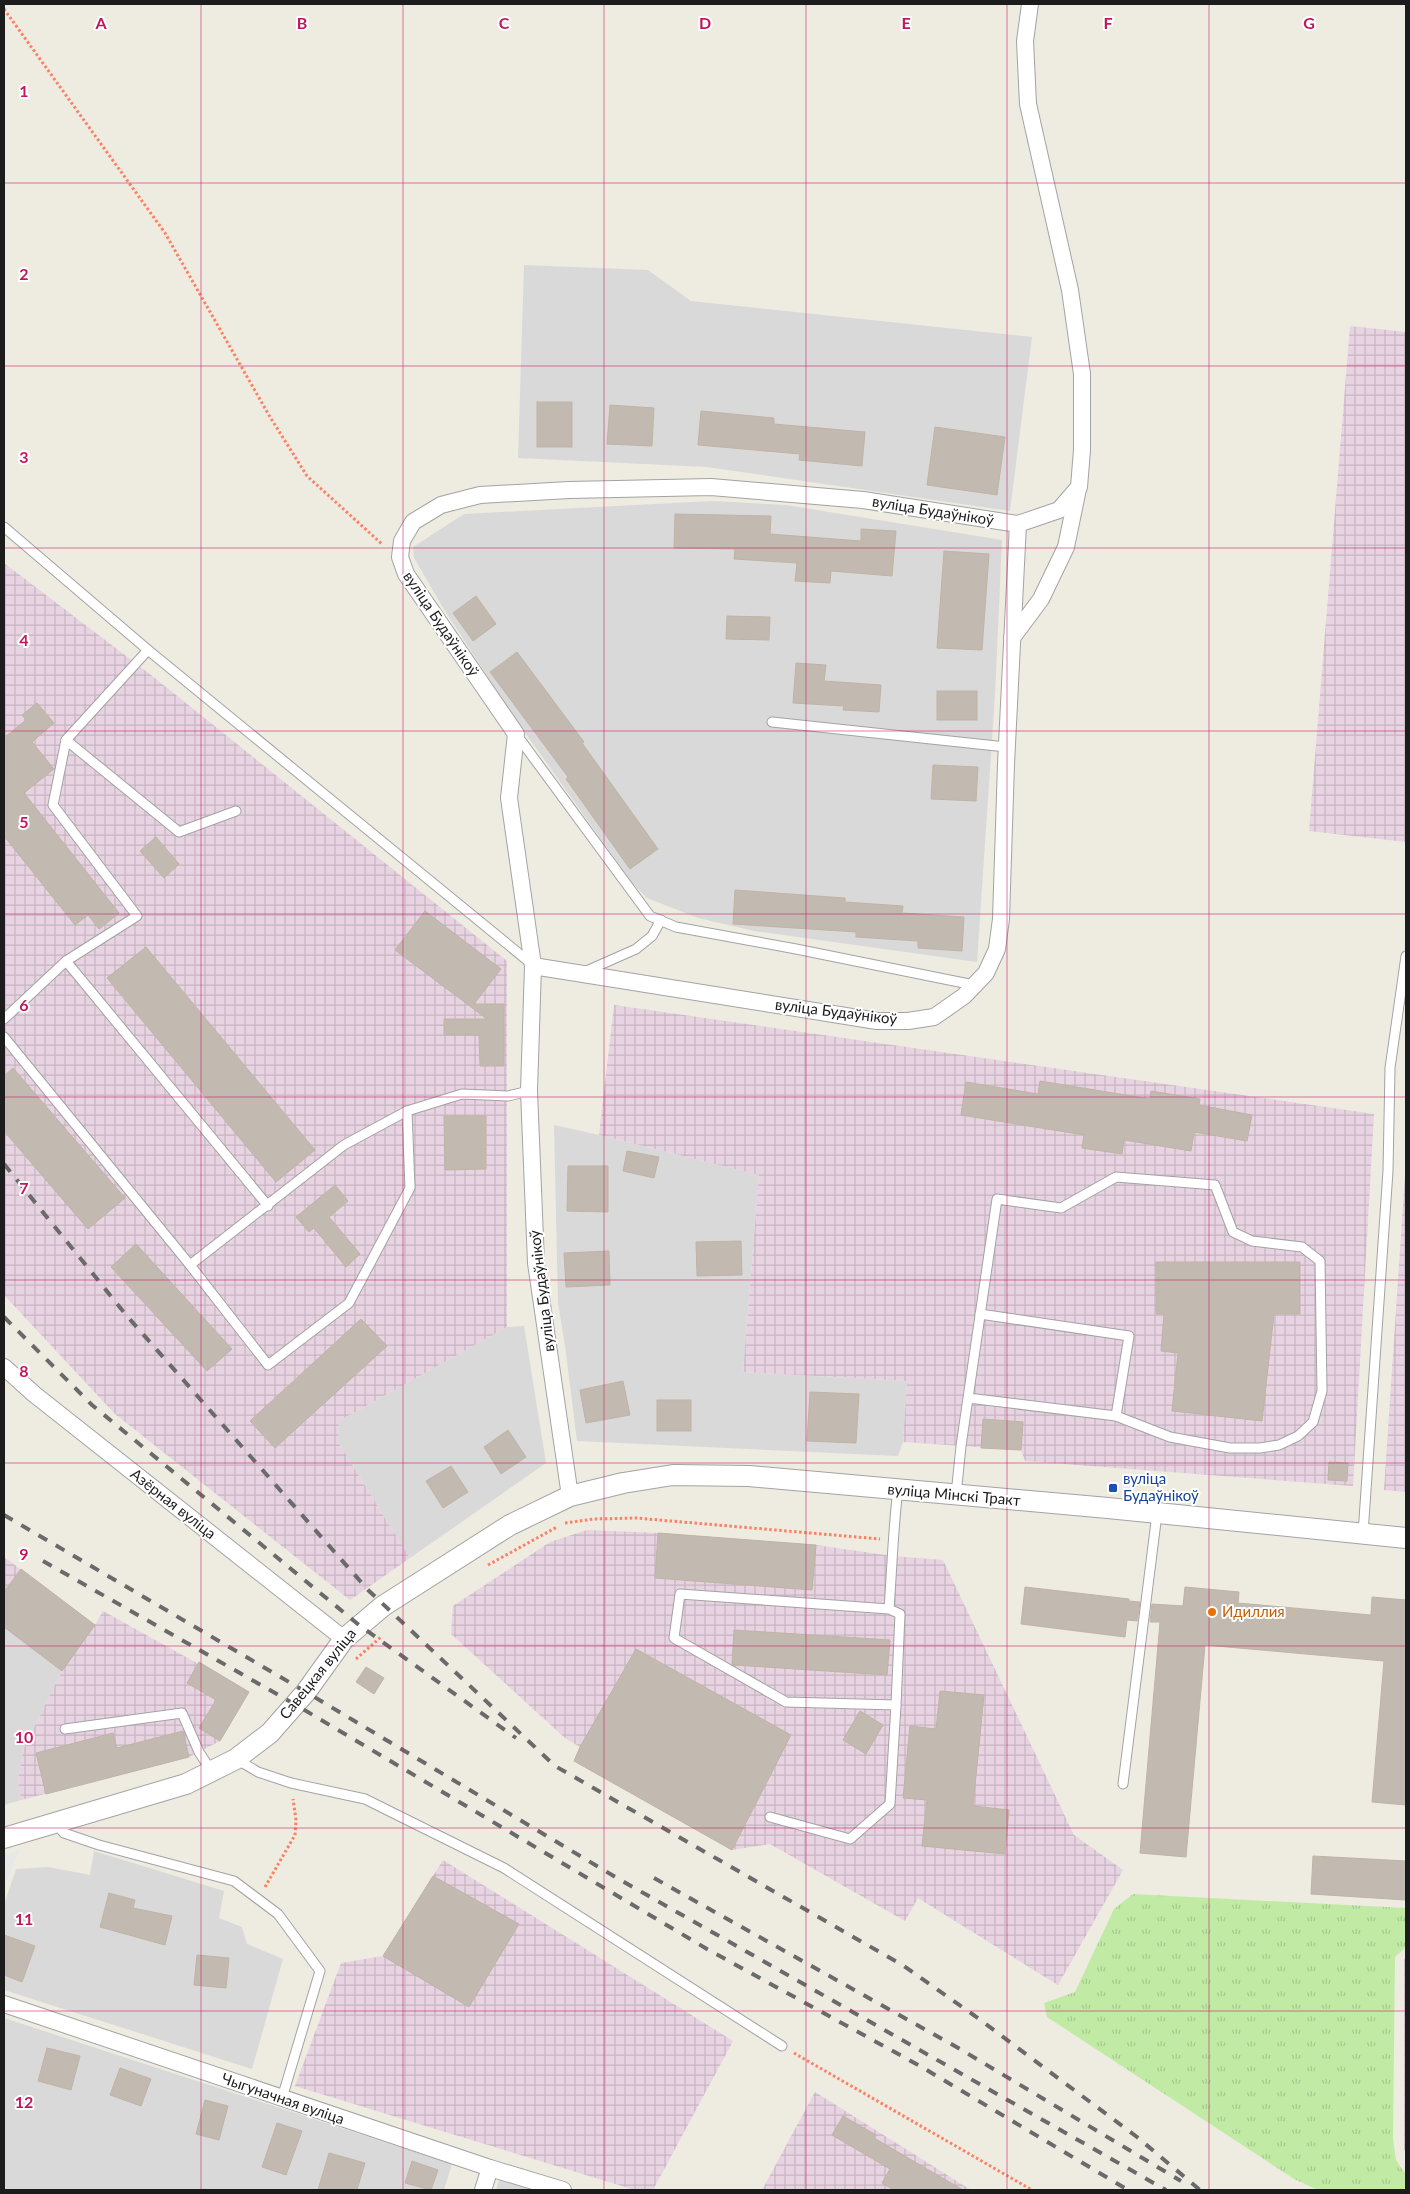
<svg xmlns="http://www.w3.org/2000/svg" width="1410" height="2194" font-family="Lato,sans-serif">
  <defs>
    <pattern id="industrial-grid" width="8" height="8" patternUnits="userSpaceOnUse" patternTransform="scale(1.25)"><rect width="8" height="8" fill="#e7d3e2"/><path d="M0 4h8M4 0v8" fill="none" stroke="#c6b5c1"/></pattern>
    <pattern id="grass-tufts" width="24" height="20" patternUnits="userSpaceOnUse" patternTransform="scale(1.25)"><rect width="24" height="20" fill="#c1eba5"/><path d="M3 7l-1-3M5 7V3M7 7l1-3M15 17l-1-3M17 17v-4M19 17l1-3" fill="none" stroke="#a5c98d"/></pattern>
  </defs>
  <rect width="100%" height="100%" fill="#eeebe1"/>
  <g fill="#dad9d9">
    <path d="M524,265L648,270L691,301L1032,337L1010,511L707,467L518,458Z"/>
    <path d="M712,501L786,505L1002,540L995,695L977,962L754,931L698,918L647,898L632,883L509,710L442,606L414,558L413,547L464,514Z"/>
    <path d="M554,1125L599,1135L759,1175L743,1372L907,1381L903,1442L898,1456L577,1441L565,1346L558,1303Z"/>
    <path d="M524,1326L546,1463L410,1558L338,1442L339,1421L507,1327Z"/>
    <path d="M4,1627L62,1671L23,1750L18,1780L21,1800L4,1805Z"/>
    <path d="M94,1851L224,1891L219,1918L242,1927L247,1944L283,1959L252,2069L4,1990V1905L16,1869L48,1867L90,1875Z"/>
    <path d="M4,2018L452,2164L444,2190H4Z"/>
    <path d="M500,2177L540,2190H496Z"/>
  </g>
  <g fill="url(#industrial-grid)">
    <path d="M1350,326L1406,332V842L1309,831Z"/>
    <path d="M4,563L151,675L507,961V1327L339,1421L338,1442L410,1558L350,1600L115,1414L4,1295Z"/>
    <path d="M614,1005L1374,1114L1353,1486L1025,1461L1021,1450L903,1442L907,1381L743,1372L759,1175L599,1135Z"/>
    <path d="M1406,1160V1492L1384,1490Z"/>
    <path d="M587,1530L658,1533L816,1545L893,1556L943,1560L1074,1835L1123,1870L1058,1985L918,1898L905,1921L770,1844L732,1850L574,1761L580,1747L565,1738L451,1634L453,1606L550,1542Z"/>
    <path d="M4,1557L95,1625L103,1611L249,1692L220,1741L189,1757L21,1800L18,1780L23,1750L62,1671L4,1627Z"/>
    <path d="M443,1860L733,2041L653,2190H635L295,2086L341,1963L383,1956Z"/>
    <path d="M1404,1959H1406V2151L1404,2150Z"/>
    <path d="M815,2092L971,2190H762Z"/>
  </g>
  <path fill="url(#grass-tufts)" d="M1133,1894L1406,1908V1947L1395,1957L1393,2139L1396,2160L1406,2175V2190H1318L1294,2179L1047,2017L1044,2003L1075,1992L1114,1909Z"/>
  <path fill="#e8e8e8" d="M20,1849L4,1886V1856Z"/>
  <g fill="#c2bab1" stroke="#c0b3a4">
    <rect x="537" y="402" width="35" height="45"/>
    <path d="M610,405L654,408L652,446L607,444Z"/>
    <path d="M701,411L774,418V424L865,432L862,466L799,460L800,454L698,445Z"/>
    <path d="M935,427L1005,437L997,495L927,485Z"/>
    <path d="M675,514L771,516L770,534L861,541V529L896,531L892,576L831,571L830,583L795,581L797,563L734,559L735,549L674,548Z"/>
    <path d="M944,551L989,554L982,650L937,648Z"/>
    <path d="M476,596L496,624L473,641L453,613Z"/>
    <path d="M727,616L770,617L769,640L726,639Z"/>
    <path d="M517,652L584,742L582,743L658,849L630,869L566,779L568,777L490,672Z"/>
    <path d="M796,663L826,665L824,681L881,685L879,712L843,710L844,706L793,703Z"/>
    <rect x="937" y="691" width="40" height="29"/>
    <path d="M37,703L54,723L32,742L54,769L24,793L119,913L99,929L88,915L75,925L4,836V738L26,720L22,715Z"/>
    <path d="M933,765L978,767L976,801L931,799Z"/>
    <path d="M156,837L179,864L164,878L140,851Z"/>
    <path d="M735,890L845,898V902L903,906L902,913L964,917L962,951L918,948V941L856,937V932L733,924Z"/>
    <path d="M425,911L501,969L474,1004H504V1066H480L479,1035H444V1019H487L395,950Z"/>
    <path d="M146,947L315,1150L276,1182L107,978Z"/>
    <path d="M13,1068L125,1198L88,1229L4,1131V1076Z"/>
    <path d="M1040,1081L1150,1099L1151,1091L1200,1099L1199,1105L1252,1115L1247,1141L1194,1132L1191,1151L1124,1140L1122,1154L1082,1148L1084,1135L961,1115L966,1082L1038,1094Z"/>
    <path d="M444,1116H486V1169L445,1170Z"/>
    <path d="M627,1151L659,1157L654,1178L623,1171Z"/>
    <path d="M568,1166H608V1212L567,1211Z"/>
    <path d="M335,1185L348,1201L329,1217L360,1254L346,1267L314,1228L309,1232L296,1217Z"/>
    <path d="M741,1241L742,1275L697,1276L696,1242Z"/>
    <path d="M136,1244L232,1349L207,1371L111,1267Z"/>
    <path d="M609,1251L610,1285L566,1287L564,1253Z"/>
    <path d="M1156,1262H1300V1314H1274L1262,1421L1172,1411L1178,1353L1161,1351L1164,1314H1156Z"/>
    <path d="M361,1319L387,1346L275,1448L250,1421Z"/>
    <path d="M623,1381L630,1415L586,1423L580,1390Z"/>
    <path d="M810,1392L859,1394L856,1443L807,1441Z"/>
    <rect x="657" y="1400" width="34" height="31"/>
    <path d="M983,1419L1023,1422L1021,1450L981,1448Z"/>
    <path d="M508,1430L526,1457L501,1474L484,1447Z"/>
    <path d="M1329,1462L1348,1463L1347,1481L1328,1480Z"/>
    <path d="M451,1466L468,1492L443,1508L426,1481Z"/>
    <path d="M658,1533L816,1545L812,1590L655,1578Z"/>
    <path d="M21,1569L95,1625L62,1671L4,1627V1592Z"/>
    <path d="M1025,1587L1129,1599V1601L1140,1602L1137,1621L1127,1620L1125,1637L1021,1624Z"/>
    <path d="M1185,1587L1239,1592L1238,1603L1371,1615L1372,1597L1406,1600V1805L1372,1802L1384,1661L1205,1645L1186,1857L1140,1853L1160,1622H1150L1152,1604L1183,1606Z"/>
    <path d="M734,1630L890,1640L887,1675L734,1665L732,1664Z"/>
    <path d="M636,1649L791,1735L732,1850L574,1761L580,1747Z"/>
    <path d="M199,1662L249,1692L220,1741L199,1728L216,1700L187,1683Z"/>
    <path d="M366,1667L384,1678L374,1694L356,1682Z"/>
    <path d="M940,1691L984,1695L973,1806L1009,1810L1005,1854L922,1846L927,1800L903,1798L910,1726L936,1729Z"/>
    <path d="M860,1711L883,1725L866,1754L843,1740Z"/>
    <path d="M183,1731L189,1757L46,1794L36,1753L113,1733L117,1748Z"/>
    <path d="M1313,1856L1406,1861V1900L1311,1894Z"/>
    <path d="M433,1876L519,1924L469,2007L383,1956Z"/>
    <path d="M109,1893L135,1900L133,1908L172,1916L165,1945L100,1927Z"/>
    <path d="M4,1935L35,1946L22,1982L4,1975Z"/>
    <path d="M197,1955L229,1958L226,1988L194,1985Z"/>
    <path d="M47,2048L80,2056L71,2090L38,2081Z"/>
    <path d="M120,2068L151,2079L141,2106L110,2095Z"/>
    <path d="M205,2100L228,2106L219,2140L196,2134Z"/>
    <path d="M843,2116L876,2135L874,2138L963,2190H894L882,2183L890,2169L832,2135Z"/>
    <path d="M277,2123L302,2131L286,2175L262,2167Z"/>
    <path d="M329,2153L365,2163L357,2190H318Z"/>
    <path d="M412,2161L438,2170L431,2190L405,2183Z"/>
  </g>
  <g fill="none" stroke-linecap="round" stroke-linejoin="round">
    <g stroke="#a3a3a3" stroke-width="11">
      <g id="service">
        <path d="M4,527L148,650L533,965"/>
        <path d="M772,722L1006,747"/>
        <path d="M516,734L650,916L676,927L796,949L974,985"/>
        <path d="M66,740L179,832L236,811"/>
        <path d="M66,961L137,916L53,805L66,740L148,650"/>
        <path d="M584,972L636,949L652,936L661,920"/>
        <path d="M4,1019L66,961L268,1206"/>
        <path d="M4,1037L190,1265L344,1145L407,1111L462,1094L508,1096L529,1091"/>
        <path d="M190,1265L268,1365L349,1303L410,1188L407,1111"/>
        <path d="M980,1314L1129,1336L1116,1416"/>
        <path d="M956,1495L961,1446L997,1199L1061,1208L1116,1177L1215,1185L1233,1232L1252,1241L1302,1247L1320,1261L1322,1391L1313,1422L1298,1436L1279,1445L1260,1448H1230L1170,1437L1116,1416L968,1398"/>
        <path d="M1363,1534L1388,1171L1390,1068L1406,956"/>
        <path d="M889,1609L900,1614L896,1705L786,1702L674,1638L680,1594L889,1609C892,1569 893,1529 898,1489"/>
        <path d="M65,1729L182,1713L199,1752L212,1772"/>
        <path d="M236,1759L258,1772L291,1783L365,1799L504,1868L782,2046"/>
        <path d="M1123,1784L1157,1514"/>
        <path d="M770,1817L850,1839L890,1804L896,1705"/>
        <path d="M56,1824L64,1833L99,1845L234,1881L278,1914L320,1971L282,2098"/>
      </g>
    </g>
    <g stroke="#a3a3a3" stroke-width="18">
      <g id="minor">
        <path d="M1018,524L1059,510L1079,487L1082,450V374L1070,290L1028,104L1025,41L1030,4"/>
        <path d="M1012,638L1041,599L1066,547L1078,489"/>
        <path d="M533,966L877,1021H908L934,1017L964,996L986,973L997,949L1001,919L1006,764L1018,524L863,500L711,487L569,490L480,495L441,505L413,522L402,541L400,557L406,574L516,734L509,798L533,966L529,1091L536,1263L570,1496"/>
        <path d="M4,1367L34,1394L344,1639"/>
        <path d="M4,2004L490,2168L563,2190"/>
        <path d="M483,2190L490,2168"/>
      </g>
    </g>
    <g stroke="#a3a3a3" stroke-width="22">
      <path id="tertiary" d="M4,1838L186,1784L236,1759L270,1733L306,1692L344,1639L383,1606L510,1525L570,1496L623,1483L673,1475L749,1476L1108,1508L1406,1538"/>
    </g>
    <g stroke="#fe8063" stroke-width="3" stroke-dasharray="2.5 2.5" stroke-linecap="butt">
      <path d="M4,9L165,233L270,417L307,476L383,545"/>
      <path d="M565,1523L594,1519L636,1518L880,1539"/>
      <path d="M488,1565L557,1527"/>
      <path d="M356,1659L381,1637"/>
      <path d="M265,1887L295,1835L296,1820L293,1799"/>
      <path d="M794,2053L1032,2190"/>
    </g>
    <use href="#service" stroke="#fff" stroke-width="9"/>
    <use href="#minor" stroke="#fff" stroke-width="16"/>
    <use href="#tertiary" stroke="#fff" stroke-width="20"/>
    <g stroke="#6a6a6a" stroke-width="4" stroke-dasharray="10 10" stroke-linecap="butt">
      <path d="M4,1164L127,1316L368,1590L555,1766L904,1966L975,2016L1137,2137L1200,2190"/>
      <path d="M4,1317L92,1405L359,1625L516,1738"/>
      <path d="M4,1515L306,1692L617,1878L1166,2190"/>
      <path d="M43,1561L296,1705L707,1949L920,2066L1128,2190"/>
      <path d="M654,1878L960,2049L1181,2181"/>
    </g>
  </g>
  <path fill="none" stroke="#c2185b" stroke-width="1" stroke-opacity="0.55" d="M201,4V2190M403,4V2190M604,4V2190M806,4V2190M1007,4V2190M1209,4V2190M4,183H1406M4,366H1406M4,548H1406M4,731H1406M4,914H1406M4,1097H1406M4,1280H1406M4,1463H1406M4,1646H1406M4,1828H1406M4,2011H1406"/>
  <rect fill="#1a4fb4" stroke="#fff" stroke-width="2" x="1108" y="1483" width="10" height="10" rx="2.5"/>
  <circle fill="#e8710a" stroke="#fff" stroke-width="2" cx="1212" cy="1612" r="5"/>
  <g text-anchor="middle" stroke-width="4" stroke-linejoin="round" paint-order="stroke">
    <g font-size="15" fill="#1c1c1c" stroke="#fff">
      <text transform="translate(933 511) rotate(9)" y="5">вуліца Будаўнікоў</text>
      <text transform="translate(441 624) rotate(56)" y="5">вуліца Будаўнікоў</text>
      <text transform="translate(836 1012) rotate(7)" y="5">вуліца Будаўнікоў</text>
      <text transform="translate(542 1291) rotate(-97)" y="5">вуліца Будаўнікоў</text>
      <text transform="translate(954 1495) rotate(5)" y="5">вуліца Мінскі Тракт</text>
      <text transform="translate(173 1504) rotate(38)" y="5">Азёрная вуліца</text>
      <text transform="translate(318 1674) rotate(-51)" y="5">Савецкая вуліца</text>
      <text transform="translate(283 2099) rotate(19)" y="5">Чыгуначная вуліца</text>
    </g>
    <g font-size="15" fill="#164399" stroke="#fff" text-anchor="start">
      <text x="1123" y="1484">вуліца<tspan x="1123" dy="17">Будаўнікоў</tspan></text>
    </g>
    <g font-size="15" fill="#c56008" stroke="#fff" text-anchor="start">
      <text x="1222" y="1617">Идиллия</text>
    </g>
  </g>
  <g font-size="16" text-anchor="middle" font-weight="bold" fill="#c2185b" stroke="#fff" stroke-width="4" stroke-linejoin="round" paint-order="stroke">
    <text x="101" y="29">A</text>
    <text x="302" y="29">B</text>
    <text x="504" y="29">C</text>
    <text x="705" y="29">D</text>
    <text x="906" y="29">E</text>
    <text x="1108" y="29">F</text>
    <text x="1309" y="29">G</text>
    <text x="24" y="97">1</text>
    <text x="24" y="280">2</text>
    <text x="24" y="463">3</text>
    <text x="24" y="646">4</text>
    <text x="24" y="828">5</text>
    <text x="24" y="1011">6</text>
    <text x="24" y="1194">7</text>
    <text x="24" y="1377">8</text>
    <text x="24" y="1560">9</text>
    <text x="24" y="1743">10</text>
    <text x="24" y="1925">11</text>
    <text x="24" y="2108">12</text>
  </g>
  <rect width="1410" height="2194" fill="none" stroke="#1c1c1c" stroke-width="10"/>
</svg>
